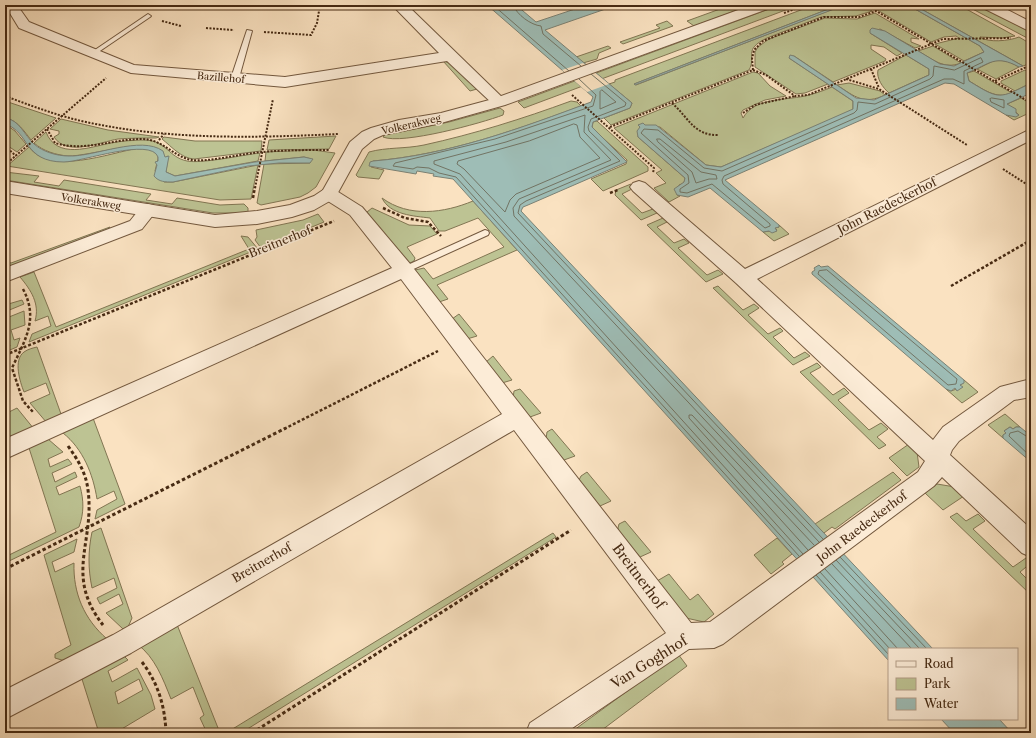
<svg xmlns="http://www.w3.org/2000/svg" width="1036" height="738" font-family="'Libre Caslon Text',serif">
  <rect width="100%" height="100%" fill="#fae2c1"/>
  <filter id="stains"><feTurbulence type="fractalNoise" baseFrequency=".005" numOctaves="4"/><feColorMatrix values="0 0 0 0 .2 0 0 0 0 .09 0 0 0 0 .02 0 0 0 .5 -.17"/></filter>
  <radialGradient id="worn" r=".72"><stop offset=".6" stop-color="#630" stop-opacity="0"/><stop offset="1" stop-color="#630" stop-opacity=".3"/></radialGradient>
  <g fill="#bdc393" stroke="#827653" fill-rule="evenodd">
    <path d="M731,5H751L694,26L687,21Z"/>
    <path d="M780,5H799L524,108L518,102Z"/>
    <path d="M814,5H839L634,84L636,85L841,6L840,5H862L872,11L856,16L821,17L767,38C742,50 757,56 749,70L611,125L604,118L630,108L632,103L609,84L615,82V80Z"/>
    <path d="M869,5H908L980,46L984,52L964,61L935,44L959,38L956,36L944,37L931,42Z"/>
    <path d="M914,5H959L1015,36L1002,38L980,37C988,43 1009,41 1019,37L1031,44V63L1023,66Z"/>
    <path d="M965,5H980L1031,32V40Z"/>
    <path d="M875,13L919,39L911,38V42L921,46L915,48L880,29L870,33L902,53L897,56L884,47L871,45V49L886,59L885,61L833,82L794,56L789,58L828,84L805,93L796,94L755,67V52L758,47L769,39L825,18L857,19Z"/>
    <path d="M667,21L673,26L623,44L620,42L660,28L656,25Z"/>
    <path d="M608,46L611,48L599,53L597,59L583,63L576,57Z"/>
    <path d="M933,46L961,63C944,70 932,59 918,51Z"/>
    <path d="M906,55L929,69V75L889,93C883,88 876,78 878,70Z"/>
    <path d="M1000,60L1010,62L1019,67L996,79L977,69L993,61Z"/>
    <path d="M443,61L451,63L477,89L470,91Z"/>
    <path d="M1025,70L1031,74V83L1015,91L1001,83V81Z"/>
    <path d="M974,71L1012,93C996,100 983,89 969,81L967,73Z"/>
    <path d="M753,72L758,73L770,86L786,96L765,100L743,110L741,113L743,118C755,96 789,101 809,95C817,93 825,90 832,87L853,101V110L721,167L706,165L660,127L638,125L640,127L638,137L685,178L684,183L679,185L677,195L680,196L669,202L654,188L666,183L656,173L662,170L614,128Z"/>
    <path d="M849,83L880,91L885,95C864,105 855,97 837,85Z"/>
    <path d="M1021,98L1031,104V116L1027,114L1014,120L1006,115H1019L1007,104Z"/>
    <path d="M5,101L56,118L31,140C25,132 16,119 5,118Z"/>
    <path d="M571,101L577,102L581,106C514,131 445,155 373,161L371,167L384,170L379,179L358,177L356,175L369,152C387,147 405,149 424,145C474,134 522,119 571,101Z"/>
    <path d="M500,108L504,111L503,115C482,123 402,145 383,137L385,135L449,122Z"/>
    <path d="M61,119L108,130L159,137L156,138C143,138 131,138 118,139C100,142 67,157 54,137L59,134V131L50,129Z"/>
    <path d="M597,121L648,167V171L603,191L591,179L626,164L627,160L592,128L593,122Z"/>
    <path d="M5,124L15,131L26,144L17,152L5,144Z"/>
    <path d="M46,132C57,160 90,147 111,143C122,141 134,140 145,140C167,141 168,157 187,161C201,164 243,155 260,153L258,161L175,176L166,172L168,156L165,158C159,133 88,157 68,156C56,155 43,151 34,143Z"/>
    <path d="M336,136L329,149L267,150L269,140Z"/>
    <path d="M164,137L195,141H262L261,151L194,159C181,158 172,147 162,139Z"/>
    <path d="M29,147C50,176 109,153 139,148L151,150L158,154V159L155,171L164,182H173L258,165L251,199L220,200L7,166Z"/>
    <path d="M313,150L335,153L316,187L308,193L300,197L261,205L257,203L264,164L310,163L311,159L304,157L265,161L266,152Z"/>
    <path d="M5,172L39,176L34,182L59,186L64,180L151,194L146,200L172,204L177,198L220,205L244,204L248,208V213H213L5,180Z"/>
    <path d="M631,184L634,188L622,194L642,213L653,209L657,213L641,220L615,195L616,190Z"/>
    <path d="M382,198C409,218 444,213 473,201L517,250L437,285L448,299L439,302L414,273L415,270L424,268L433,279L504,247L478,218L445,231H439L430,218C414,216 390,215 382,198Z"/>
    <path d="M372,208L409,225L430,226L437,234L407,247L415,258L414,261L410,263L404,262L368,214L367,212Z"/>
    <path d="M318,214L324,222L261,248L255,240L257,237L256,230L303,220Z"/>
    <path d="M663,218L667,222L657,227L674,243L684,239L689,243L678,248L707,275L718,270L723,274L706,282L647,225Z"/>
    <path d="M779,225L789,234L774,241L763,232L777,230L775,228L779,227Z"/>
    <path d="M110,227L107,232L10,270L5,267V261L11,263Z"/>
    <path d="M241,236L248,237L258,249L29,342L32,334L51,326L48,316L35,321C40,304 31,290 20,277L34,272L56,327L249,249Z"/>
    <path d="M718,286L743,310L754,304L759,308L748,315L768,334L780,328L783,331L773,337L794,358L805,352L810,356L793,365L713,288Z"/>
    <path d="M22,300L24,304L7,311L9,317L24,311L25,325L11,330L14,340L20,338L17,347L5,352V348L10,346L5,331V305Z"/>
    <path d="M459,314L477,336L467,339L452,319Z"/>
    <path d="M37,347L61,414L56,420L47,423L30,403L50,394L46,383L24,392C20,382 13,360 24,352C28,349 33,348 37,347Z"/>
    <path d="M493,356L512,380L502,383L486,362Z"/>
    <path d="M817,363L821,367L810,373L833,395L844,388L849,393L838,400L869,430L881,423L888,429L877,437L886,445L879,449L800,372Z"/>
    <path d="M964,380L978,392L962,403L946,389L951,391L962,387L960,385L963,383Z"/>
    <path d="M520,389L541,413L530,417L513,398L514,391Z"/>
    <path d="M5,408L7,413L17,408L34,429L5,442Z"/>
    <path d="M1005,414L1020,427H1016L1013,429L1010,427L1004,431L1007,433L1003,435V438L988,425Z"/>
    <path d="M93,418L125,504L95,519L97,510L117,499L114,491L97,499C93,474 83,449 63,433Z"/>
    <path d="M552,429L575,456L564,460L546,439L547,432Z"/>
    <path d="M48,439L63,452L48,459L50,467L68,459L72,464L52,473L55,482L75,472L77,477L56,487L59,495L80,486C84,501 84,513 79,527L5,563V557L56,532L29,448Z"/>
    <path d="M909,444L917,452L919,467L907,476L889,458Z"/>
    <path d="M587,472L611,501L600,506L579,480L581,476Z"/>
    <path d="M893,472L901,480L835,529L832,527L824,533L815,524Z"/>
    <path d="M937,484L955,487L964,496L943,510L925,493Z"/>
    <path d="M957,513L966,521L978,514L985,521L973,529L1013,567L1026,558L1031,563L1020,572L1031,583V595L950,517Z"/>
    <path d="M625,521L651,552L640,557L619,532L618,528L619,524Z"/>
    <path d="M101,528L132,618L128,627L123,629L106,613L123,604L119,594L100,604L97,598L117,588L114,578L92,588C88,569 88,551 92,532Z"/>
    <path d="M553,533L556,537L241,733H226Z"/>
    <path d="M777,538L792,554L782,562L784,564L771,574L754,555Z"/>
    <path d="M77,539L74,552L52,562L55,572L74,563C73,593 84,619 107,639L65,661L55,658V654L71,645L44,555Z"/>
    <path d="M669,574L690,600L698,594L714,614L704,622L686,618L657,581Z"/>
    <path d="M176,622L220,733H207L200,718L204,715L193,687L171,699C163,679 155,657 137,644Z"/>
    <path d="M121,653L128,660L108,671L112,682L137,668L151,695L155,709L115,733H99L81,676ZM139,679L143,690L118,704L115,692Z"/>
    <path d="M678,654L687,666L598,733H570Z"/>
  </g>
  <g fill="#9ebdb6" stroke="#7b8275">
    <path d="M487,5H516L536,22L587,5H617L545,30L632,103L630,108L593,122L592,127L627,162L528,205L523,207L521,211L933,649H889V661L453,179L433,176L434,174L417,171L416,174L369,166L370,162L373,161C449,155 521,128 591,102L593,97Z"/>
    <path d="M839,5L842,6L635,85L634,84Z"/>
    <path d="M908,5H914L1023,66L1019,67C995,54 990,64 967,73L969,81C1000,100 999,99 1031,83V93L1007,104L1016,109V113L1019,115L1016,117L1006,115L954,84L945,83L725,180L779,225V227L775,228L777,231L772,233L769,231L763,232L710,188L688,197L677,195L674,189L684,182L685,178L638,137L637,131L640,127L638,125L643,123L645,125H656L706,165L721,167L853,109V101L789,58L790,55L794,56L856,98L874,100L929,75V69L870,33V30L872,28L885,31L940,64L954,66L984,52L980,46Z"/>
    <path d="M5,118C20,120 24,135 34,144C43,152 57,156 69,156C94,157 141,135 163,151L165,157L169,156L166,172L175,176L255,162L304,157L313,159L310,163H279L248,166L173,182C165,182 159,182 154,176L157,165L155,162L158,161V157C151,137 82,162 64,162C23,162 30,132 5,124Z"/>
    <path d="M819,265L821,267L828,266L964,380V383L960,385L963,387L957,391L955,388L951,391L946,389L812,274V272L815,270L814,268Z"/>
    <path d="M1010,427L1013,429L1016,427H1020L1031,436V462L1003,438V435L1006,433L1004,431Z"/>
    <path d="M941,719H999L1012,733H954Z"/>
  </g>
  <path fill="#fae2c1" d="M583,63L609,84L587,92L562,70Z"/>
  <g fill="none" stroke-linecap="round" stroke-linejoin="round">
    <g stroke="#727464" stroke-width="1">
      <path d="M493,5L569,71"/>
      <path d="M513,5C517,15 531,25 541,26L543,34L581,66"/>
      <path d="M981,58L983,62L964,71V84L953,79H944L724,176L722,180L723,184L770,224V226L765,228L712,184L687,193L680,192V189L689,183L688,175L641,133L644,129L658,130L704,168L722,171L854,113L857,110L858,102L875,104L930,79L933,76L934,66L954,70Z"/>
      <path d="M591,74L626,103L625,106L591,119L588,127L589,131L620,161L526,201L520,205L518,213L823,539"/>
      <path d="M579,79L596,95L593,106L495,139L395,163L393,166L413,169L417,167L429,168L439,173L456,177L799,556"/>
      <path d="M602,90L616,102L600,109V92Z"/>
      <path d="M992,98L1004,100V108L991,102L990,99Z"/>
      <path d="M574,124L577,125L580,137L600,158L516,194L510,200L505,212L464,169L457,164L458,161L529,141Z"/>
      <path d="M657,139H660L701,172L716,175L717,179H709L696,183L692,172L658,142Z"/>
      <path d="M827,270L957,379L956,384L948,385L818,274L819,271Z"/>
      <path d="M1031,439L1018,431L1010,433L1009,436L1031,457"/>
      <path d="M808,550L689,418V415H692L814,545"/>
      <path d="M803,554L460,174L434,164V161L506,142L585,115L584,132L611,160L519,199L513,208L514,216L819,542"/>
      <path d="M840,557L927,649"/>
      <path d="M836,560L920,649"/>
      <path d="M832,564L912,649"/>
      <path d="M825,569L898,649"/>
      <path d="M820,572L890,649"/>
      <path d="M816,575L889,655"/>
    </g>
    <g stroke="#73583e" stroke-width="2">
      <g id="service">
        <path d="M148,14L151,16L150,17L94,55L89,54Z"/>
        <path d="M247,30L252,31L239,78L232,80L231,78Z"/>
        <path d="M485,230L488,231L489,233L488,235L407,272L404,273L399,270L401,268Z"/>
      </g>
    </g>
    <g stroke="#73583e" stroke-width="2">
      <g id="minor">
        <path d="M5,5H17L29,22L134,65L285,77L439,53L392,5H407L507,102L504,105H494L447,61L285,87L131,73L19,28Z"/>
        <path d="M981,5H998L1031,22V32L983,8Z"/>
        <path d="M1031,129V140L757,279L933,440L943,427L1000,387L1031,379V397L1014,400L959,441L952,450L950,455L1031,529V557L1022,553L942,477L934,486L723,644L714,648L689,649L565,733H526L530,723L666,633L514,430L131,653L5,719V690L113,635L502,414L401,279L5,459V439L392,268L350,215L323,198L320,194L323,190L329,188L335,190L362,207L411,265L691,623L710,622L918,472L925,461L736,283L633,191L630,187L633,183L639,181L645,183L745,269Z"/>
        <path d="M148,204L154,206L157,210L142,229L5,282V268L130,221L142,206Z"/>
      </g>
    </g>
    <g stroke="#73583e" stroke-width="2">
      <path id="tertiary" d="M752,5H772L770,8L505,105L441,123L383,135L374,139L362,149L335,198L314,210L292,217L257,224L215,227L5,193V181L215,215L257,211L290,205L314,196L323,190L350,142L362,132L371,128L399,120L441,113L493,99Z"/>
    </g>
    <g stroke="#462a13" stroke-width="2" stroke-dasharray="2 1.5" stroke-linecap="butt">
      <path d="M120,5L132,9"/>
      <path d="M866,5L1031,103"/>
      <path d="M962,5L969,9"/>
      <path d="M784,13L806,5"/>
      <path d="M162,21L181,26"/>
      <path d="M206,28L234,30"/>
      <path d="M264,32L311,35L317,23L320,5"/>
      <path d="M871,69L879,88"/>
      <path d="M753,70L752,59L754,50L763,41L824,17H859L876,11"/>
      <path d="M846,79L879,89L967,145"/>
      <path d="M995,81L1031,65"/>
      <path d="M572,95L654,168L653,173"/>
      <path d="M5,96C32,106 58,116 86,122C169,140 254,138 338,134"/>
      <path d="M672,103C689,118 694,136 719,135"/>
      <path d="M743,113L755,105L795,96"/>
      <path d="M610,127L753,70L766,75L795,96L808,95L943,39L1011,38"/>
      <path d="M47,129L55,143C85,152 112,139 142,139C163,139 173,157 192,160C208,162 236,155 253,153C278,150 303,150 329,150"/>
      <path d="M159,140L164,134"/>
      <path d="M5,146L16,156"/>
      <path d="M5,165L106,78"/>
      <path d="M1003,169L1031,187"/>
      <path d="M255,188L273,99"/>
    </g>
    <g stroke="#462a13" stroke-width="2.5" stroke-dasharray="3 2" stroke-linecap="butt">
      <path d="M610,193L618,190"/>
      <path d="M253,198L255,187"/>
      <path d="M383,208L405,218L428,222L441,236"/>
      <path d="M5,211L10,209"/>
      <path d="M951,286L1031,240"/>
      <path d="M23,289C39,319 25,340 12,368L23,401L33,412"/>
      <path d="M5,355L334,221"/>
      <path d="M284,429L438,351"/>
    </g>
    <g stroke="#462a13" stroke-width="3" stroke-dasharray="3.5 2.5" stroke-linecap="butt">
      <path d="M68,446C78,460 86,473 88,490C95,543 64,575 103,625"/>
      <path d="M5,569L286,428"/>
      <path d="M142,662C158,683 165,706 166,733"/>
      <path d="M252,733L571,530"/>
    </g>
    <use href="#service" fill="#fcecd7" fill-rule="evenodd"/>
    <use href="#minor" fill="#fcecd7" fill-rule="evenodd"/>
    <use href="#tertiary" fill="#fcecd7" fill-rule="evenodd"/>
  </g>
  <g text-anchor="middle" stroke-width="3" stroke-linejoin="round" paint-order="stroke">
    <g font-size="10" fill="#462a13" stroke="#fcecd7">
      <text transform="translate(221 77) rotate(5)" y="4">Bazillehof</text>
      <text transform="translate(411 124) rotate(-13)" y="4">Volkerakweg</text>
      <text transform="translate(91 201) rotate(9)" y="4">Volkerakweg</text>
    </g>
    <g font-size="12" fill="#462a13" stroke="#fcecd7">
      <text transform="translate(887 206) rotate(-27)" y="4">John Raedeckerhof</text>
      <text transform="translate(280 242) rotate(-22)" y="4">Breitnerhof</text>
      <text transform="translate(862 527) rotate(-37)" y="4">John Raedeckerhof</text>
      <text transform="translate(262 563) rotate(-30)" y="4">Breitnerhof</text>
    </g>
    <g font-size="14" fill="#462a13" stroke="#fcecd7">
      <text transform="translate(639 576) rotate(53)" y="5">Breitnerhof</text>
      <text transform="translate(649 662) rotate(-32)" y="5">Van Goghhof</text>
    </g>
  </g>
  <rect width="1036" height="738" fill="none" stroke="#fae2c1" stroke-width="20"/>
  <rect x="6" y="6" width="1024" height="726" fill="none" stroke="#462a13" stroke-width="2"/>
  <rect x="10" y="10" width="1016" height="718" fill="none" stroke="#462a13"/>
  <rect x="888" y="648" width="130" height="72" fill="#fcecd7" stroke="#b39e89"/>
  <rect x="896" y="661" width="20" height="6" fill="#fcecd7" stroke="#b39e89"/>
  <text x="924" y="668" font-size="12" fill="#462a13">Road</text>
  <rect x="896" y="678" width="20" height="12" fill="#bdc393" stroke="#b39e89"/>
  <text x="924" y="688" font-size="12" fill="#462a13">Park</text>
  <rect x="896" y="698" width="20" height="12" fill="#9ebdb6" stroke="#b39e89"/>
  <text x="924" y="708" font-size="12" fill="#462a13">Water</text>
  <rect width="100%" height="100%" filter="url(#stains)"/>
  <rect width="100%" height="100%" fill="url(#worn)"/>
</svg>
